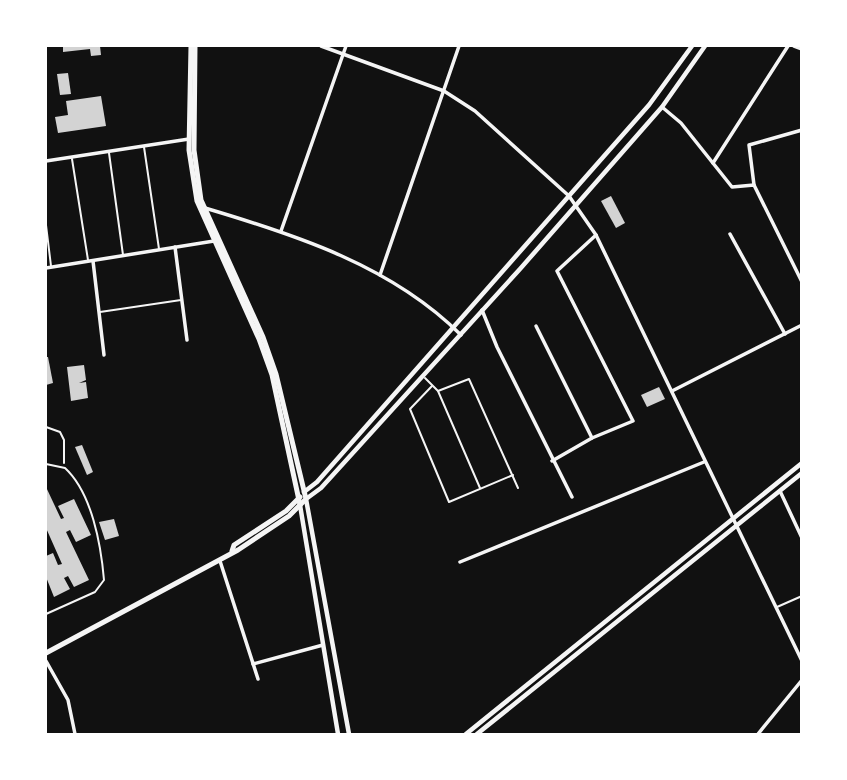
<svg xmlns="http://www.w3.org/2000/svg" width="847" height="780" font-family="'Golos Text',sans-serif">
  <rect width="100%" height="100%" fill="#111"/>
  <g fill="#d3d3d3">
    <path d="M63,46H100L101,55L91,56L90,49L63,52Z"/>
    <path d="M68,73L71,94L60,95L57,74Z"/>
    <path d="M101,96L106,126L58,133L55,117L68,115L66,101Z"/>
    <path d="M611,196L625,223L616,228L601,201Z"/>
    <path d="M46,357H48L53,383L46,385Z"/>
    <path d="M84,365L86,380L79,383L86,382L88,398L71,401L67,367Z"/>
    <path d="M659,387L665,399L647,407L641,395Z"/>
    <path d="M82,445L93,472L87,475L75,447Z"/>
    <path d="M46,487L61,519L64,518L58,506L74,499L91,535L76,542L70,530L66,532L89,580L74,587L68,576L64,578L70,589L54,597L46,577V556L53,553L58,565L62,564L46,528Z"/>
    <path d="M114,519L119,536L105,540L99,522Z"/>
  </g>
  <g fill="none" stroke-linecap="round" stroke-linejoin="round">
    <path stroke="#f5f5f5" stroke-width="2" d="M46,427L60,432L64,440V463"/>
    <g stroke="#f5f5f5" stroke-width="2">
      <path d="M144,147L159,249"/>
      <path d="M109,153L123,255"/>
      <path d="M72,159L88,260"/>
      <path d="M46,225L51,266"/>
      <path d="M100,312L181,300"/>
      <path d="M425,378L438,391L480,488"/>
      <path d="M432,386L410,409L449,502L513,475"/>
      <path d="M438,391L469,379L518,488"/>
      <path d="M46,464L65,468C92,493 101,545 104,580L95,592L46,614"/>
      <path d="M777,607L802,596"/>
    </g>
    <g stroke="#f5f5f5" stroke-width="3.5">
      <path d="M321,46L444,91L475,111L569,196L596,235L802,661"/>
      <path d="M794,46L802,49"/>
      <path d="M662,107L681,123L732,187L754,185L802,282"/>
      <path d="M46,161L189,139"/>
      <path d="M713,163L788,46"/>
      <path d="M754,185L749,145L802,130"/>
      <path d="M205,208C296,235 392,266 461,335"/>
      <path d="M281,231L346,46"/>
      <path d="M730,234L785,334"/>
      <path d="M175,247L187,340"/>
      <path d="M93,261L104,355"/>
      <path d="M46,268L214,241"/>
      <path d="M380,275L459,46"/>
      <path d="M482,310L497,347L572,497"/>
      <path d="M536,326L592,438"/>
      <path d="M672,391L802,325"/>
      <path d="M552,461L592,438L633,421L557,271L596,235"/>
      <path d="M780,491L802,538"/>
      <path d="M220,561L258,679"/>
      <path d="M460,562L704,462"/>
      <path d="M46,661L68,700L75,734"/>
      <path d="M253,664L323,645"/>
      <path d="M758,734L802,680"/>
    </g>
    <g stroke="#f5f5f5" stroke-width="4.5">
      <path d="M304,492L317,482L649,105L692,46"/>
      <path d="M300,505L338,734"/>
      <path d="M349,734L306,499L321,488L520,269L662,107L705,46"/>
      <path d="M466,734L802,463"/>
      <path d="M477,734L802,473"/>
    </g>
    <g stroke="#f5f5f5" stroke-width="5">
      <path d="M191,46L189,150L197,201L259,339L272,375L300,505"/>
      <path d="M232,551L234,545L286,511L300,497"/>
      <path d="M46,653L238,550L289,516L306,499L276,374L263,337L201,200L194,150L195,46"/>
    </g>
  </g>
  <rect width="847" height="780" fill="none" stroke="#ffffff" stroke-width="94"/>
</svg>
